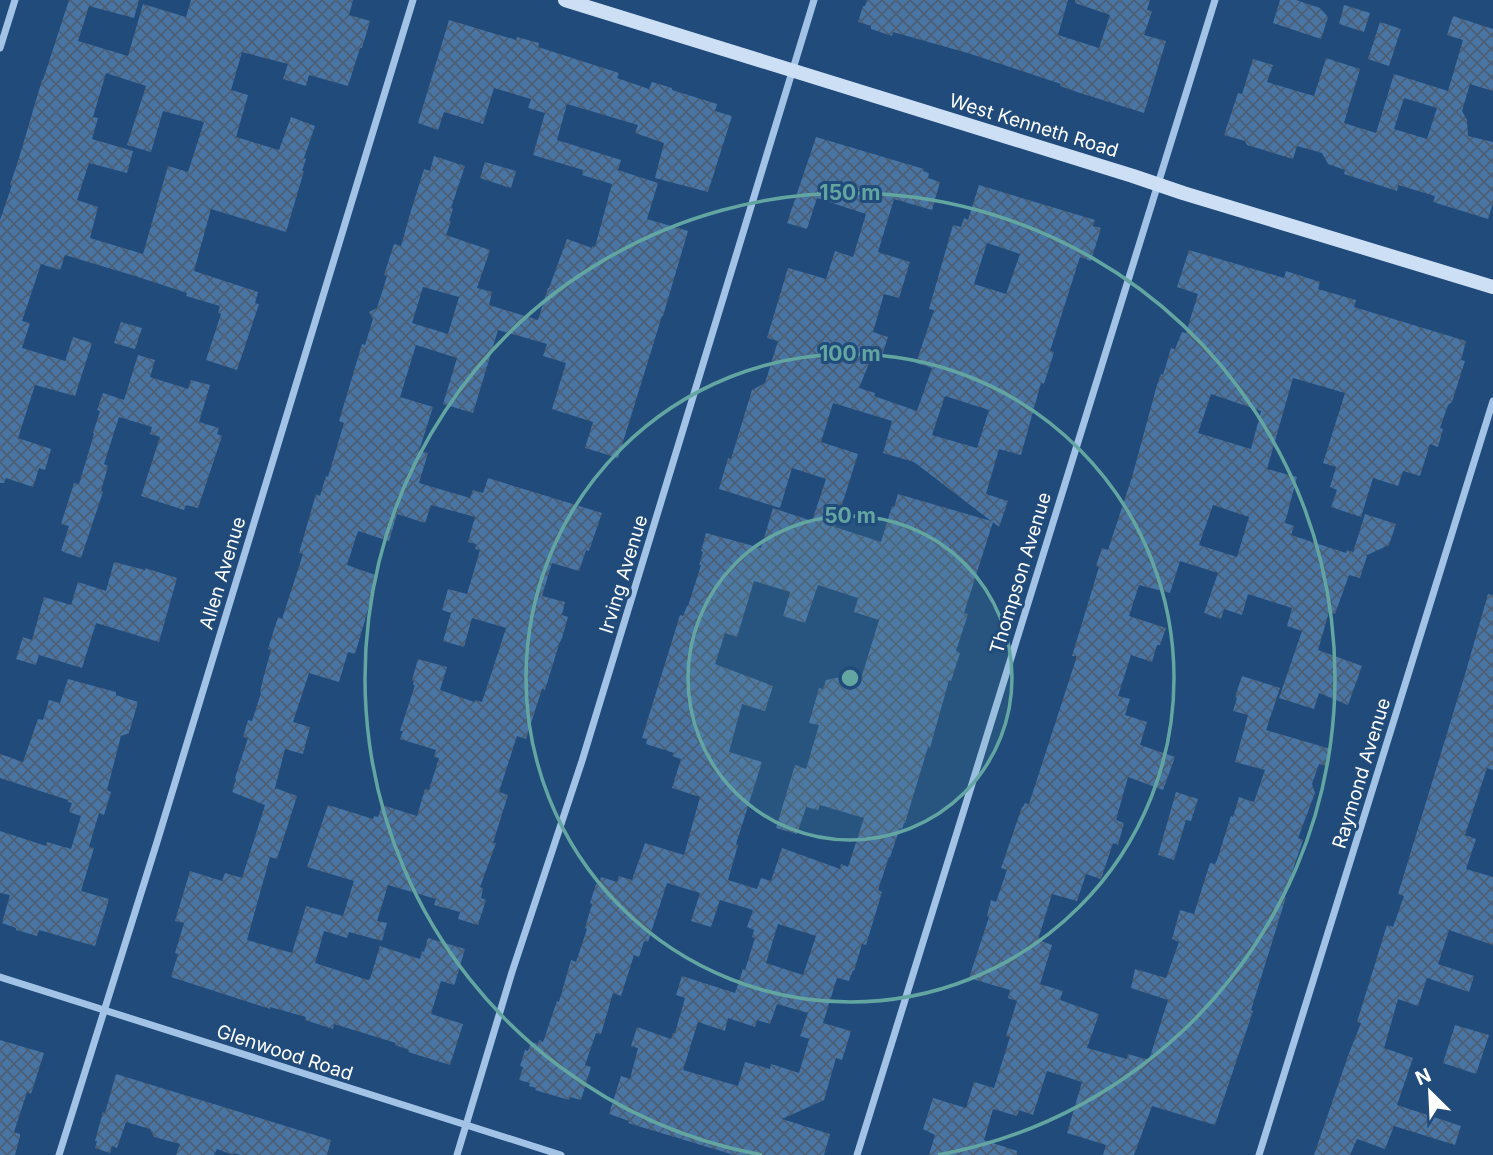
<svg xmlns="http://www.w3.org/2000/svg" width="1493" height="1155" font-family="Inter,sans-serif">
  <defs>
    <pattern id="building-cross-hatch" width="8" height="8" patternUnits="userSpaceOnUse" patternTransform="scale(1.75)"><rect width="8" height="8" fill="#4975a4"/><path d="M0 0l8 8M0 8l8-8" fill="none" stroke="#4b5e74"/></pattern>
  </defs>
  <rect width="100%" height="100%" fill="#204b7b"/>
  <g fill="url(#building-cross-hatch)" fill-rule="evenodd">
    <path d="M69,0H139L134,18L89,6L78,41L128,56L143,4L186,17L191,0H353L349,15L370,21L362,48H360L348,86L309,75L306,86L283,79L288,64L242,52L231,90L248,95L236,137L279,150L291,117L315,126L304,158L306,159L302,171H304L286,232L211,209L194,271L258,292L255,303L259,304L237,370L206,360L221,314L218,313L220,306L186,296L187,293L135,276L65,255L60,270L41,264L22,321L30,323L22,348L65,361L73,337L92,343L75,396L35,385L18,438L51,449L45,470L39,468L33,487L6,478L4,483H0V220L12,185H10L19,158L42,80H43ZM106,73L146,86L127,145L151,152L163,111L204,122L188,172L168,166L143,254L90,238L98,207L77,200L89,163L127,173L133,151L92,139L98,118L93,117Z"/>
    <path d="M867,0H1068L1058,35L1099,48L1110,15L1075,3V0H1150L1147,10L1152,11L1144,35L1166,41L1144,113L1080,93L1060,86L1061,84L971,54L893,32L892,36L871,29V26L858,22L863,6H865Z"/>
    <path d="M1280,0H1296L1320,8L1328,17L1321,39L1273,23Z"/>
    <path d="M1344,5L1370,13L1364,32L1339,24Z"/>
    <path d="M1453,16L1493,29V91L1470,84L1462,111L1467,120L1468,136L1493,142V203L1488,219L1433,202L1435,196L1398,185L1397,191L1344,174L1345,170L1328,164L1322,153L1297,146L1293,159L1247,145L1245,141L1224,135L1238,93L1242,94L1253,59L1273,65L1267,82L1314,96L1326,58L1360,69L1344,123L1376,133L1394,74L1448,91L1463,40L1447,35ZM1404,98L1437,108L1427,139L1394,129Z"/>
    <path d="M449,20L516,40L517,37L539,43L538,47L619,73L617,78L649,89L652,82L672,88V90L717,104L715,111L732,116L708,192L655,178L664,143L635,133L638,125L567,104L557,140L621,160L618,170L658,183L647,219L688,231L663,316H662L618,458L585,448L593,422L552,409L566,363L543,356L547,344L498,330L473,413L443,404L457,358L416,345L400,397L433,407L419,451L428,453L419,483L470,498L473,490L483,493L488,478L602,513L589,551L586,550L579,571L552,563L542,596L565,602L562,615L568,617L562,638L559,644L545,690L542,689L526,739L517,736L499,792L508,795L493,843H496L480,887L483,888L481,898L486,900L478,925L458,919L460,912L434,905L436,899L388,885L377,921L387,923L382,941L349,932L347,938L324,931L315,963L368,980L370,979L380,946L420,959L422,951L424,952L428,938L465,949L455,983L454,985L441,981L431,1014L463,1024L450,1065L408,1052L409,1050L395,1045L396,1043L334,1024L333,1029L305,1020L306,1017L270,1007V1009L171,977L178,954L175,953L184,923L175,921L190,871L222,881L225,873L242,878L265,805L232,792L236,779L235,778L248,738L243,737L248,720L252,721L261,693L260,692L263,679L271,650L268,649L278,617L282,619L303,554L299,553L316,494L320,496L326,476L328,477L344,423L339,421L362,344L365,345L373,319L369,312L377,308L387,276L384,275L394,244L401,246L410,214L424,169L430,171L434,156L465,166L451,208L453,209L449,221H451L446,235L490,250L477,288L492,292L489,305L538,320L548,288H549L567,239L592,248V246L595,247L612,184L582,175L583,170L533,155L545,113L528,108L531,99L494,88L483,124L444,112L438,130L418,123ZM423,287L459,297L448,334L412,323ZM431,505L475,517L468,542L476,544L475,549L480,550L467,594L448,589L442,610L451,613L443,641L464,647L472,618L506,628L482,702L475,700L474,702L440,690L447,667L418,659L412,680L414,681L413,685H415L400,731H403L400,739L436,750L434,757L439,758L429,790L425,789L417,816L382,805L378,817L374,816L373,819L328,805L307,867L354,881L343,916L306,906L292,953L247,940L270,857L277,859L297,796L275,788L285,749L303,754L310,727L293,722L309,673L339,682L348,652L355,654L378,576L347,565L358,531L389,541L397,514L425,523Z"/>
    <path d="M1380,22L1401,29L1389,66L1368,59Z"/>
    <path d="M816,137L924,169L923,171L929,173L928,178L940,182L932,210L894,199L878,252L910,262L899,298L884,294L873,332L888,337L881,359L872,356L859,388L875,393L874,396L917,411L932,368L916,363L934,310L929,309L953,225L961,227L964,218L968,220L979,185L1095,220L1093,226L1101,228L1091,261L1080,257L1050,351L1054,352L1044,384L1041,383L1021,455L999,449L986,494L1008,501L999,527L993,522L964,613L968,614L956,651L960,653L951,681L949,680L930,748L928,747L905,823H904L902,829L900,828L890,857H889L878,890L882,892L866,945L862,944L854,971L853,970L849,981L837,978L823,1023L851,1031L842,1060L836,1058L824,1100L782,1119L830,1134L824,1155H734L628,1123L629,1121L609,1114L621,1076L630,1079L638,1048L631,1046L637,1027L671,1039L673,1033H675L685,998L676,995L682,976L735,993L743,969L745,970L755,938L752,937L754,930L747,927L753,910L720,900L711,927L691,921L700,893L667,883L648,942L644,941L639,957L634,955L621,996L613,993L601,1034L596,1033L585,1065L591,1067L581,1100L570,1097L569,1100L535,1090L536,1088L529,1086L530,1083L519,1080L523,1067L520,1066L525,1050L528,1051L531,1042L538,1044L539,1040L543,1042L557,1001L559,1002L571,960L576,962L587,929L585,928L592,904L590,903L596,884L599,885L601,877L617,882L619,876L632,880L645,843L684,855L700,797L672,788L681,759L672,756L674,753L646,744L647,739L642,738L680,615L683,616L687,606H688L701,565H699L703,552L701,551L706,533L761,548L773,508L812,521L826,479L792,468L780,508L719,489L728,458L731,459L752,390L765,383L778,341L767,338L788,268L826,279L835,251L853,257L866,214L817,198L807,229L787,223ZM987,243L1020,254L1006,294L974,284ZM945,396L989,410L977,448L932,435ZM833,403L892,421L883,453L914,462L991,521L898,494L894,507L892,506L881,542L835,527L858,454L821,442ZM754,581L790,592L783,616L805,623L818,585L858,598L854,612L879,620L860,682L841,677L826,680L823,689L819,688L809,723L819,725L806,769L795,765L776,828L797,834L806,807L818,810L820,805L864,818L848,867L841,864L840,869L782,848L771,881L761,878L757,889L728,880L738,845L736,844L762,762L729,752L742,704L765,711L773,686L715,664L725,633L737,637ZM778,924L816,936L803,975L766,963ZM777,1004L808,1013L800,1036L809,1039L799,1073L771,1064L770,1069L745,1062L738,1086L683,1070L698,1022L725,1031L728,1018L755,1027L757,1020L770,1024Z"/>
    <path d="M485,162L516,171L511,188L480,178Z"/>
    <path d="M1189,250L1284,278L1286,271L1320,282L1318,289L1356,300L1354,307L1466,341L1461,360L1465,361L1452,402L1448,405L1440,428L1443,429L1438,447L1430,444L1420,476L1403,471L1398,486L1373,478L1361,517L1331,507L1337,490L1330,487L1336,467L1323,463L1345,393L1293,378L1267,469L1297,477L1285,523L1294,526L1291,535L1346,553L1347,550L1353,552L1365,514L1396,524L1389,545L1365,556H1367L1360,578L1349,575L1335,614L1329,612L1318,650L1362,666L1348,705L1319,693L1314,709L1279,698L1302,631L1287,626L1292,608L1248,594L1242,615L1224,609L1221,619L1204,613L1218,573L1180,561L1170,593L1139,585L1129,616L1166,628L1160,645H1157L1152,662L1131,655L1118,696L1130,699L1125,715L1147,722L1140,745L1175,757L1163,790L1128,777L1116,820L1124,823L1118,845L1113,843L1101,879L1086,874L1077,901L1052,894L1038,940L1052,945L1040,984L1063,991L1060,1000L1099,1014L1087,1048L1127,1059L1128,1054L1149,1060L1168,1000L1131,988L1135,969L1166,978L1179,942L1172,939L1180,910L1194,914L1210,863L1215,864L1217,860L1231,816L1233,817L1239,797L1254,802L1265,770L1235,762L1248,715L1233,711L1237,698L1235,697L1242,676L1280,688L1266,730L1331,749L1326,766L1319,764L1312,784L1315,793L1298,838L1303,840L1288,884L1284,897H1286L1251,1010L1253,1011L1215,1125L1152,1106L1134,1155H1103L1106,1145L1067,1133L1082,1082L1047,1071L1033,1115L1019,1110L1017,1116L993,1109L984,1140L1017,1151V1155H929L935,1135L923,1129L933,1098L966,1108L974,1082L994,1088L1010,1037L1006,1036L1017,1001L1008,998L1010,990L969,978L989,917L987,916L991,900L996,902L1007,870L1001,868L1022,807H1023L1025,803L1029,804L1076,659V656H1072L1099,567L1096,566L1102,548L1108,550L1132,477L1157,385L1161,374L1163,375L1171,348L1175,349L1182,332L1186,333L1198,294L1177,287ZM1211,394L1261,411L1251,449L1198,433ZM1213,505L1249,517L1237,557L1199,545Z"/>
    <path d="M121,322L142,328L135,349L114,343Z"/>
    <path d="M138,355L155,360L150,377L188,389L191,380L210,385L199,422L219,428L217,434L222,436L198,508L186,505L184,510L141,496L160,437L150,434L152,427L119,417L104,464L108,466L101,491L103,492L81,558L61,551L69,526L61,524L74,483L79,484L94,434L93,433L100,411L97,410L103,393L124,400Z"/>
    <path d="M114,562L145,570V568L177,578L159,642L96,623L82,668L39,655L36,665L16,659L23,637L32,640L44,597L71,605L78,582L106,591Z"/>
    <path d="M1488,594L1493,595V770L1487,768L1465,835L1476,839L1466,869L1493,877V945L1449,930L1438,964L1474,976L1469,992L1427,978L1418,1006L1398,999L1384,1048L1413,1058L1397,1105L1461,1126L1455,1145L1394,1126L1385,1149L1357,1139L1350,1155H1314L1348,1056L1361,1023L1357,1022L1387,925L1393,927L1404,896L1398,894L1466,671Z"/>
    <path d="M68,679L116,692V695L138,702L129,733L121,736L107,790L111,792L104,815L99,813L89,847L94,848L81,891L109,899L95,946L39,930L37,936L16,930V928L2,923L10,895L0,893V831L46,846L47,842L71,849L81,816L69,812L72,803L68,802V800L0,778V754L23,762L38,719L43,720L49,700L60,703Z"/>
    <path d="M1176,792L1198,799L1191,821L1186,820L1174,860L1158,855Z"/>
    <path d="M1455,1025L1489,1035L1476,1074L1443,1063Z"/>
    <path d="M0,1040L44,1053L31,1094L27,1092L14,1132L20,1134V1136L15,1155H0Z"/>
    <path d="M116,1074L331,1140L327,1155H241L234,1153L233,1155L217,1149L214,1155H176L180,1144L154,1137L150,1129L126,1122L117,1148L112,1146L110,1153L95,1148L97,1141H95L103,1112L105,1113Z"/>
  </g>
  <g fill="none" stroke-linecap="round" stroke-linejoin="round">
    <g stroke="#a2c3e6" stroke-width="7">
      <path d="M0,48L15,0"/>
      <path d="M0,977L561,1155"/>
      <path d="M59,1155L157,842L413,0"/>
      <path d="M457,1155L512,972L582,761L814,0"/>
      <path d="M857,1155L1215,0"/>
      <path d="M1259,1155L1493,401"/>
    </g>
    <path stroke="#ccdff5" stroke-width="14" d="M565,0L1133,176L1183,193L1493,287"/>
  </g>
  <circle cx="850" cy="678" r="162" fill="#63a6a1" fill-opacity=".12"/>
  <g fill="none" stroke="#63a6a1" stroke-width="3.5">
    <circle cx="850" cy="678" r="162"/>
    <circle cx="850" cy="678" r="324"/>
    <path d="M762 1155A485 485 0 1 1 938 1155"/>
  </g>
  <g text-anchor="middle" stroke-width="6" stroke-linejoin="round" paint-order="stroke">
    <g font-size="19" fill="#fff" stroke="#204b7b">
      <text transform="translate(1034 125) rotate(17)" y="7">West Kenneth Road</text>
      <text transform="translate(222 573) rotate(-73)" y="7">Allen Avenue</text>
      <text transform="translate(1020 573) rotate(-73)" y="7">Thompson Avenue</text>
      <text transform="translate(623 574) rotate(-73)" y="7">Irving Avenue</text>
      <text transform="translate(1361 773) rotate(-73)" y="7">Raymond Avenue</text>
      <text transform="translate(285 1052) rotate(18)" y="7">Glenwood Road</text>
    </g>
  </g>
  <circle cx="850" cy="678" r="10" fill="#63a6a1" stroke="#204b7b" stroke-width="3.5"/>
  <g font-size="21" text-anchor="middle" font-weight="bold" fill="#63a6a1" stroke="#204b7b" stroke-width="6" stroke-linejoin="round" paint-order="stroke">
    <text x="850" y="200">150 m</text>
    <text x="850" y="361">100 m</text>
    <text x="850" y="523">50 m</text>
  </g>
  <g transform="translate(1430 1092) rotate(336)" stroke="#204b7b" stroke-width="5" paint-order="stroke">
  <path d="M0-5L12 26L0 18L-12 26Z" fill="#ffffff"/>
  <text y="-10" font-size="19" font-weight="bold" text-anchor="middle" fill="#ffffff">N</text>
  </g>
</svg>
